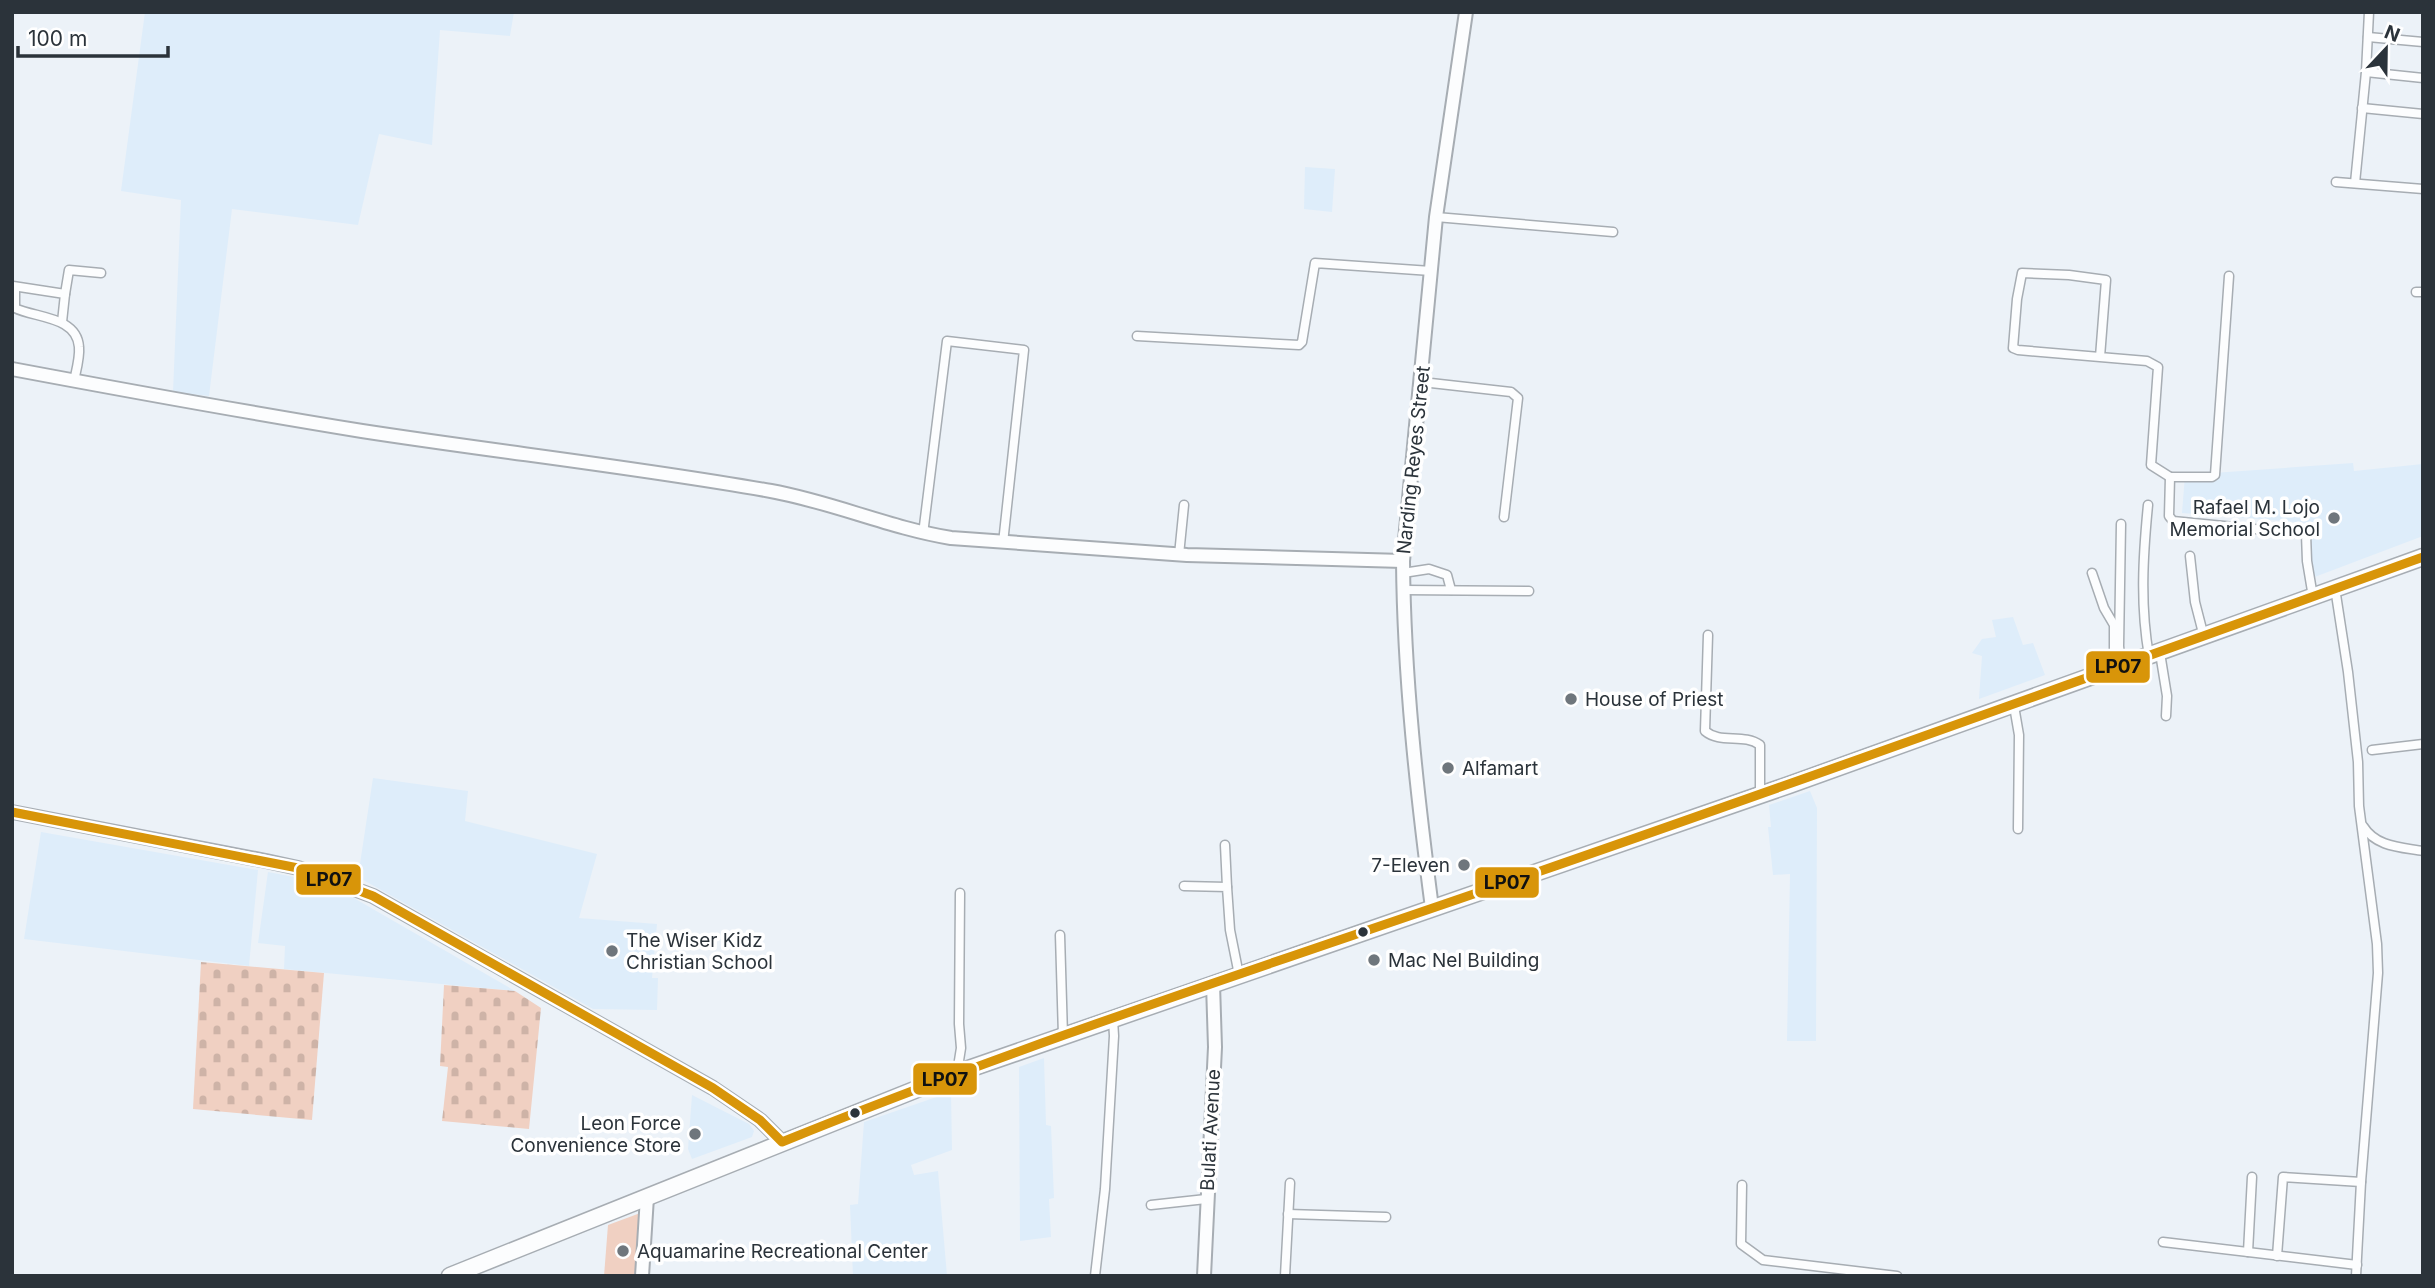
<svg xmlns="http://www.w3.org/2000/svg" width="2435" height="1288" font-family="Inter,sans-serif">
  <defs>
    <pattern id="cemetery-stones" width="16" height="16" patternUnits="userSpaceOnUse" patternTransform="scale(1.75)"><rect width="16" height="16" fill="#f0d0c2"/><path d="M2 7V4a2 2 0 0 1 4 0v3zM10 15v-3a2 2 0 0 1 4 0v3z" fill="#ceb3a7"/></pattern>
  </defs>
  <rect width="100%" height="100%" fill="#ecf2f8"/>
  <g fill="#deedfa">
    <path d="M145,12H514L510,36L440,30L432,145L379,134L358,225L232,209L209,396L173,392L181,200L121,191Z"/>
    <path d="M1305,167L1335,169L1332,212L1304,209Z"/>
    <path d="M2353,463L2354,471L2423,464V536L2312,578L2307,549L2309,523L2182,513L2185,475Z"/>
    <path d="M2013,617L2023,645L2033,643L2045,675L1979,699L1982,656L1972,653L1982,639L1996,637L1992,620Z"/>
    <path d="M373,778L468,791L465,821L597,854L579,918L657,924L652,978H658L657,1010L593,1009L358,877Z"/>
    <path d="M1810,791L1817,808L1816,1041H1787L1790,874L1773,875L1768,827H1771L1769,805Z"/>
    <path d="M41,832L258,870L249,966L24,939Z"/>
    <path d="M268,872L305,879L352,897L515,991L284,969L285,946L258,943Z"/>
    <path d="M1044,1058L1046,1125L1051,1126L1054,1198L1049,1199L1051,1237L1020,1241L1019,1067Z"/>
    <path d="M951,1092L952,1150L911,1165L914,1175L938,1171L947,1276H853L850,1205L858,1204L864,1122Z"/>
    <path d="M692,1095L749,1124L754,1131L752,1137L692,1159L688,1149Z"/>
  </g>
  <g fill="url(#cemetery-stones)">
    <path d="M201,962L324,973L312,1120L193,1109Z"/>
    <path d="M444,985L515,991L541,1008L529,1129L442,1121L448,1067L440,1066Z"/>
  </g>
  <path fill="#f0d0c2" d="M643,1212L639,1276H604L608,1225Z"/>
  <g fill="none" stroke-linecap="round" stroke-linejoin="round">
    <g stroke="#a7adb3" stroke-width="11">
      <g id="street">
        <path d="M2368,37L2423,42"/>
        <path d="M2366,72L2423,78"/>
        <path d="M2362,108L2423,114"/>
        <path d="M2336,182L2423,189"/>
        <path d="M2355,183L2366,72L2369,12"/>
        <path d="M1436,217L1613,232"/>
        <path d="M2229,276L2215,475L2212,477H2170L2169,516L2173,521L2306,534L2307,561L2313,597"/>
        <path d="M13,286L65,294L62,322"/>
        <path d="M15,287V308C35,318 77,316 79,347C80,358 76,371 74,381"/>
        <path d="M2416,292H2423"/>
        <path d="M65,294L69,270L101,273"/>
        <path d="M1137,336L1299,345L1302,342L1315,263L1431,271"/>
        <path d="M2100,357L2106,280L2069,275L2022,273L2017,299L2013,348L2018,350L2147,361L2158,367L2151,465L2170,477"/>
        <path d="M1422,382L1511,392L1518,398L1504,517"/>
        <path d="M2148,505C2143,556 2140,605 2149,656"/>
        <path d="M923,534L947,341L1024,350L1003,543"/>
        <path d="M1179,555L1184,505"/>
        <path d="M2190,556L2195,602L2204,637"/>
        <path d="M1403,573L1429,569L1447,575L1451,590"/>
        <path d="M2092,573L2104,608L2114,625V670"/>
        <path d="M2335,588L2348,672L2358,762L2359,806L2377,944L2378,973L2361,1182L2356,1276"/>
        <path d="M1403,590L1529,591"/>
        <path d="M1708,635L1705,731C1720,744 1744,733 1760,745V794"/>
        <path d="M2160,653L2167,696L2166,716"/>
        <path d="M2121,667L2119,646L2121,524"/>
        <path d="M2014,706L2019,735L2018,829"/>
        <path d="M2372,750L2423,744"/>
        <path d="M2363,826C2376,847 2400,847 2423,851"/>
        <path d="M1225,845L1227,887"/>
        <path d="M1184,886L1227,887L1230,930L1239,975"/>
        <path d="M1060,935L1063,1036"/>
        <path d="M957,1073L961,1048L959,1024L960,893"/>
        <path d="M1742,1185L1741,1244L1763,1260L1897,1276"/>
        <path d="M1151,1205L1206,1199"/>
        <path d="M1288,1214L1386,1217"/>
        <path d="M2163,1242L2357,1265"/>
        <path d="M2248,1252L2252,1177"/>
        <path d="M2277,1256L2283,1177L2361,1182"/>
        <path d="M1095,1276L1105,1189L1114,1036L1113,1019"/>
        <path d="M1285,1276L1290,1183"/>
      </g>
    </g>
    <g stroke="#a7adb3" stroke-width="16">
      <g id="secondary">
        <path d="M12,369C129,391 245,412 362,431C498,452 635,467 771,491C832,502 890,528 951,538L1187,555L1403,561"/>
        <path d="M1432,908C1417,793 1404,678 1403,561L1436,217L1466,12"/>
        <path d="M642,1276L647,1197"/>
        <path d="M1204,1276L1215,1047L1213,984"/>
      </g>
    </g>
    <g stroke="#a7adb3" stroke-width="16">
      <path id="primary" d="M12,812L266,861L298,868L373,896L713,1088L760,1120L782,1142"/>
    </g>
    <g stroke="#a7adb3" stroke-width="19">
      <path id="highway" d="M450,1276L957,1073L1789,785L2423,557"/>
    </g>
    <use href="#street" stroke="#fcfdfe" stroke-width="8"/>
    <use href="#secondary" stroke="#fcfdfe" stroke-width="12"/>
    <use href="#primary" stroke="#fcfdfe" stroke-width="12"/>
    <use href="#highway" stroke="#fcfdfe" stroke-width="16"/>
    <g stroke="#fff" stroke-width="14">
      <path id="bus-1" d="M12,812L298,868L373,896L713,1088L760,1120L782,1142C1028,1042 1281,961 1532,874C1830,771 2126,664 2423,557"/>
    </g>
    <use href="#bus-1" stroke="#d89509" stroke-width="9"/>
  </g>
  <g fill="#6f767c" stroke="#fff" stroke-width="2.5">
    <circle cx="2334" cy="518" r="7"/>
    <circle cx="1571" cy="699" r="7"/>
    <circle cx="1448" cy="768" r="7"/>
    <circle cx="1464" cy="865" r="7"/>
    <circle cx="612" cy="951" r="7"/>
    <circle cx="1374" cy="960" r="7"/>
    <circle cx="695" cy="1134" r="7"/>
    <circle cx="623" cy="1251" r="7"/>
  </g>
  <g fill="#2b333a" stroke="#fff" stroke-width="2.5">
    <circle cx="1363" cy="932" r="6"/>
    <circle cx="855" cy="1113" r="6"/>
  </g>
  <g text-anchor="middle" stroke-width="7" stroke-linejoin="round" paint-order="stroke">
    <g font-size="19" fill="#2b333a" stroke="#fff">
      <text transform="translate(1413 460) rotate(-84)" y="7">Narding Reyes Street</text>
      <text transform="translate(1210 1130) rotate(-87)" y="7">Bulati Avenue</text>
    </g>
    <g font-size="19" fill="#2b333a" stroke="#fff" text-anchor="start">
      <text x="2320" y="514" text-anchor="end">Rafael M. Lojo<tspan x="2320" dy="22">Memorial School</tspan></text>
      <text x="1585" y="706">House of Priest</text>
      <text x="1462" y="775">Alfamart</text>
      <text x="1450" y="872" text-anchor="end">7-Eleven</text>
      <text x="626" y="947">The Wiser Kidz<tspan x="626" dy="22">Christian School</tspan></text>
      <text x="1388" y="967">Mac Nel Building</text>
      <text x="681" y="1130" text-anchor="end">Leon Force<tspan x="681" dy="22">Convenience Store</tspan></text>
      <text x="637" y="1258">Aquamarine Recreational Center</text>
    </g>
  </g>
  <g stroke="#fff" stroke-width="2.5">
    <rect x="2085" y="650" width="66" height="34" rx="7" fill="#d89509"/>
    <rect x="295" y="863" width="67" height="33" rx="7" fill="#d89509"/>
    <rect x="1474" y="866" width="66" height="33" rx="7" fill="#d89509"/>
    <rect x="912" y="1062" width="66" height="34" rx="7" fill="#d89509"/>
  </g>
  <g font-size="19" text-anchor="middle" font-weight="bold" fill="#111">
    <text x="2118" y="673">LP07</text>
    <text x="329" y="886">LP07</text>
    <text x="1507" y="889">LP07</text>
    <text x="945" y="1086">LP07</text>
  </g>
  <rect width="2435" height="1288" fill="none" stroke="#2b333a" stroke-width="28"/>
  <g transform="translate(2386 49) rotate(22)" stroke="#ffffff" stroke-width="5" paint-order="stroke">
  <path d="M0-5L12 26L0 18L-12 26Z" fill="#2b333a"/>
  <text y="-10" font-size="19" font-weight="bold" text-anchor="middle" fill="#2b333a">N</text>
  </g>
  <path d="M18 46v10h150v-10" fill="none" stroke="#2b333a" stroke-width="3.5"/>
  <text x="28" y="46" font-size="21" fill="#2b333a" stroke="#ffffff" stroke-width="5" paint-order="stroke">100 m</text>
</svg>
